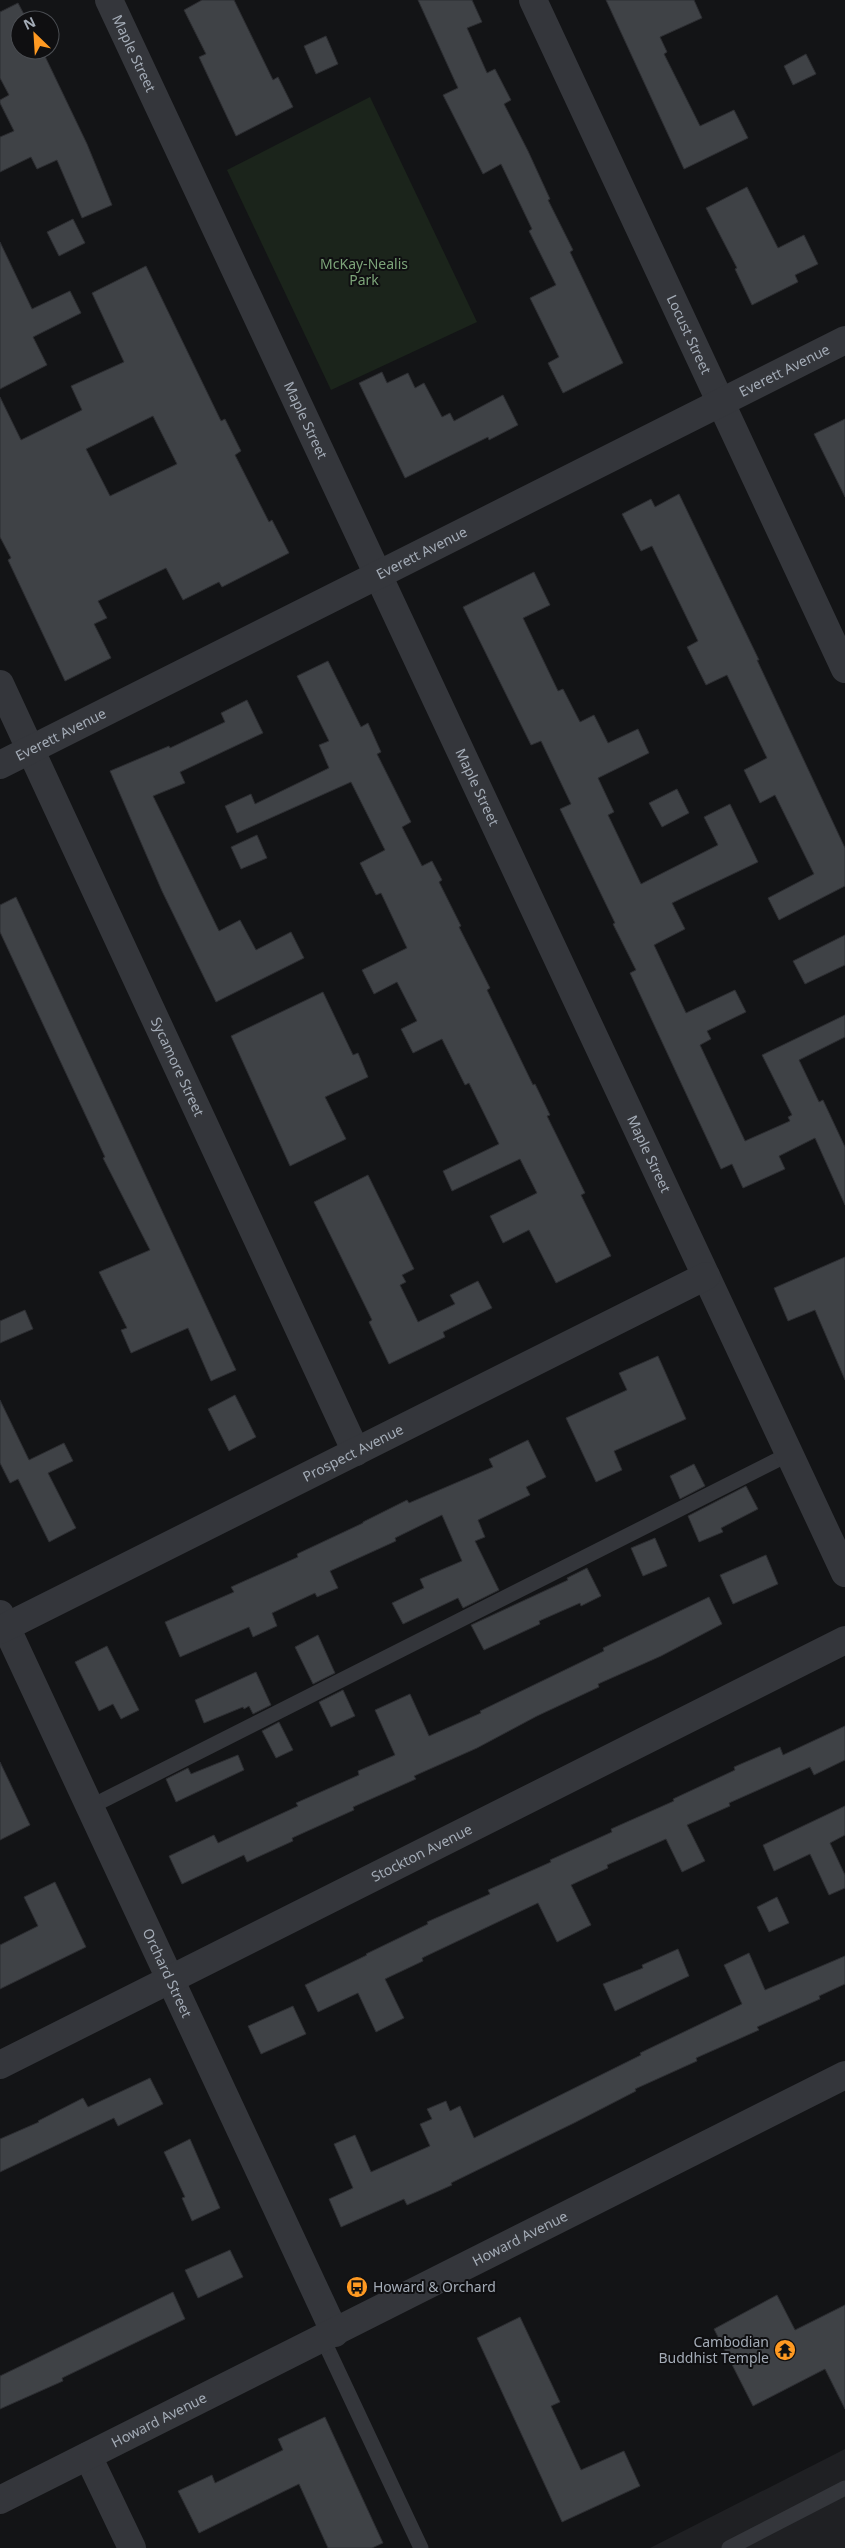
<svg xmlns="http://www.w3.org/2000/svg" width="845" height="2548" font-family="'Noto Sans',sans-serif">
  <rect width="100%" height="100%" fill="#131416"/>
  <path fill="#1f2023" d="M845,2449V2548H650Z"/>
  <path fill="#1b241b" d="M370,97L477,322L331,390L227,170Z"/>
  <g fill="#3f4246" stroke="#2d2e32" fill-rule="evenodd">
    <path d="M202,0H234L273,80L278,77L293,107L236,136L199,57L206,54L184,10Z"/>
    <path d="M418,0H472L482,22L467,28L487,73L495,69L511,100L504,104L528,151L550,199L548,200L573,250L570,252L623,363L563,393L548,363L559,357L530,298L556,285L529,231L532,229L501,164L483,174L443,95L458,88Z"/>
    <path d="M606,0H694L702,18L660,37L667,52L664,54L700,126L734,110L748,138L684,169Z"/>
    <path d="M18,3L27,20H20V50H42L87,144L112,205L82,218L57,160L37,169L31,157L0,172V137L14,131L0,103V100L9,95L0,78V12Z"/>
    <path d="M326,36L338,64L316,74L304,46Z"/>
    <path d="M806,54L816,74L793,85L784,66Z"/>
    <path d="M747,187L778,248L804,235L818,264L795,275L798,282L752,305L735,269L737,268L706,208Z"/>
    <path d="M73,219L85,243L59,256L47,232Z"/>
    <path d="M0,242L32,309L70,291L81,313L33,337L47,365L0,389Z"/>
    <path d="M146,266L221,421L225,419L241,451L235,455L269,522L272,520L289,553L222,587L219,582L183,600L166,568L98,601L107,618L94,624L111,658L65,681L8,560L11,558L0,537V397L21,440L82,410L71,386L124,362L92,293ZM153,416L177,464L110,496L86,449Z"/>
    <path d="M382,372L387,383L408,373L415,388L424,383L442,417L450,413L454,421L503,395L518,425L489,440L488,437L405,478L359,383Z"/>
    <path d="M845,419V497L814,434Z"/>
    <path d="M679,494L759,660H757L845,848V886L779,920L768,898L814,874L775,795L760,803L744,770L767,758L727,675L706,685L687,647L698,641L652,546L641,551L622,514L651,499L655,507Z"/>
    <path d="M534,572L550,605L523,618L558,691L563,689L580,722L594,715L608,743L638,729L649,753L598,778L614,812L608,815L641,884L718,845L704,817L730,804L758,862L672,903L685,929L654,945L686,1013L735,990L746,1012L707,1031L711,1039L700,1045L745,1141L790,1121L788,1117L792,1115L762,1055L845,1015V1037L799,1060L819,1102L823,1100L845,1147V1205L815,1138L779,1156L785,1169L743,1188L732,1164L721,1169L630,973L636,970L613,924L615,923L560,809L571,804L541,741L531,745L463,607Z"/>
    <path d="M328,661L361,727L368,723L381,752L377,754L411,822L402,827L422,866L432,861L442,880L439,882L461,926L459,927L490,988L487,990L533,1085L535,1084L550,1115L547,1116L585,1193L581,1195L611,1256L556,1283L529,1230L503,1243L490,1216L537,1193L520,1159L452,1191L443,1171L499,1144L469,1083L465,1085L442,1039L413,1053L401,1029L417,1021L397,982L374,994L362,970L407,948L381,893L376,895L360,863L385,850L351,782L237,833L225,806L251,794L255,804L329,768L319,745L329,741L297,676Z"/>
    <path d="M247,700L263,733L180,772L185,783L153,796L219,931L240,920L256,950L291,932L304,958L216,1002L162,891L110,771L169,746L170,748L225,722L221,713Z"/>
    <path d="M677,789L689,813L662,827L649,803Z"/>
    <path d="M257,835L267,858L241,869L231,847Z"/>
    <path d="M16,897L236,1370L211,1381L188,1328L131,1353L121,1330L127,1328L99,1272L150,1250L103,1158L105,1157L0,932V905Z"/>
    <path d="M845,935V965L805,984L793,961Z"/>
    <path d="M323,992L353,1055L358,1053L368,1077L325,1097L346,1139L290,1166L231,1036Z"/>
    <path d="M368,1175L414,1269L402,1275L406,1282L400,1285L418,1322L455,1304L450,1295L478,1281L492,1308L443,1332L445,1337L389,1364L369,1322L372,1320L314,1202Z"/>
    <path d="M845,1257V1380L815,1310L788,1321L774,1288Z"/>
    <path d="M25,1310L33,1329L0,1343V1321Z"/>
    <path d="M658,1356L686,1419L614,1451L622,1470L596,1482L566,1418L627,1390L619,1373Z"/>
    <path d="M235,1395L256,1437L229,1451L208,1409Z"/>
    <path d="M0,1400L29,1460L64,1443L73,1461L48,1473L76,1528L49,1542L18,1479L10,1483L0,1463Z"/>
    <path d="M528,1440L546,1477L526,1487L530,1495L478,1520L485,1537L475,1541L499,1590L463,1608L458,1598L403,1624L392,1603L424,1588L420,1579L462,1561L442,1515L395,1538L396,1541L330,1571L338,1588L317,1597L315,1593L272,1613L277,1626L253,1637L249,1627L180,1657L165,1622L234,1592L231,1587L298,1557L297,1554L363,1523V1522L407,1500L409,1503L493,1467L489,1459Z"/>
    <path d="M694,1464L705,1486L680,1499L670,1476Z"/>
    <path d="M746,1486L758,1509L721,1528L723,1532L699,1542L688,1516Z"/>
    <path d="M655,1538L667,1566L643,1576L631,1548Z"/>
    <path d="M766,1555L778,1584L733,1604L720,1575Z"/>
    <path d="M587,1568L601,1596L581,1606L580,1603L539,1621L540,1624L484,1650L471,1625L568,1580L567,1578Z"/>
    <path d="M709,1597L722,1624L661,1656L598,1684L599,1687L537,1716L477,1748L414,1776L416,1779L353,1807L354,1810L292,1838L293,1841L247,1862L244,1855L182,1884L169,1856L214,1835L218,1843L298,1806L296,1803L359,1775L358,1771L395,1755L375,1710L410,1694L429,1736L481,1713L480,1711L604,1651L603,1648Z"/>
    <path d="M318,1635L335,1673L313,1684L295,1647Z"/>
    <path d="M107,1646L139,1710L121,1719L113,1704L99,1711L75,1662Z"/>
    <path d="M256,1672L271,1705L253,1714L249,1706L244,1709L243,1707L204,1723L195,1700Z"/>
    <path d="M343,1690L355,1716L331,1727L319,1702Z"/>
    <path d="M279,1722L293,1750L276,1758L262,1731Z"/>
    <path d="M845,1726V1760L814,1775L810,1767L729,1803L730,1806L687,1825L705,1861L682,1872L666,1839L607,1865L608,1868L571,1885L591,1925L557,1942L538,1903L422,1958L423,1961L385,1979L404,2018L376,2032L358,1993L318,2012L305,1985L367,1955L366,1954L428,1924L427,1922L490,1894L488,1890L551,1862L550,1860L612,1832L611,1829L674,1801L673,1799L735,1770L734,1767L780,1747L783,1755Z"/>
    <path d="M238,1755L244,1770L176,1802L166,1779L188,1768L191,1774Z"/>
    <path d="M0,1762L30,1825L0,1840Z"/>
    <path d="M845,1806V1835L830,1843L845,1875V1888L829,1895L810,1854L774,1871L763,1845Z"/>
    <path d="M55,1882L86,1947L0,1989V1945L38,1926L24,1897Z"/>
    <path d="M777,1897L789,1923L769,1932L757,1907Z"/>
    <path d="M678,1949L689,1976L615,2011L603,1984L643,1968L642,1965Z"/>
    <path d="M749,1953L765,1990L845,1956V1984L819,1996L820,1999L757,2027L759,2030L696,2058L697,2061L635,2089L636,2091L574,2123L451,2183L452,2185L407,2205L404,2199L341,2227L329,2199L353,2188L334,2144L355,2135L371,2172L430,2146L420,2124L432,2119L427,2109L446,2101L450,2111L460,2106L474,2138L641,2055L640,2053L742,2004L724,1965Z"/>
    <path d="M293,2006L306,2034L261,2054L248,2026Z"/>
    <path d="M150,2078L163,2104L118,2126L114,2118L0,2172V2139L39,2122L38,2121L83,2098L88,2107Z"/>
    <path d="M190,2139L220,2208L192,2221L182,2198L185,2197L164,2152Z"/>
    <path d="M230,2250L243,2277L198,2298L185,2270Z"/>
    <path d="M173,2292L185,2319L62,2378L63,2381L0,2409V2376Z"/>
    <path d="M777,2295L795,2330L845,2305V2409L825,2369L753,2406L714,2329Z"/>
    <path d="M520,2317L560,2402L551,2406L581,2470L624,2451L640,2486L562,2522L477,2338Z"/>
    <path d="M325,2417L383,2543L372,2548H328L299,2484L199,2533L178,2491L212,2475L215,2483L283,2450L278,2439Z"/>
  </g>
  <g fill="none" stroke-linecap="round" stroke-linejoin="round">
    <g stroke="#34363b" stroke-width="15">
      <path d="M90,1807L789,1454"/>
      <path d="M323,2339L421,2548"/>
      <path d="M729,2548L845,2488"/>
    </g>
    <g stroke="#34363b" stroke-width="28">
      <path id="s1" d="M109,0L845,1573"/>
      <path id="s2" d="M533,0L845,669"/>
      <path id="s3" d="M0,684L356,1452"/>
      <path id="s4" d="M0,765L845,340"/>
      <path id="s5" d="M0,1614L335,2333"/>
      <path id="s6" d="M0,1630L706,1276"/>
      <path id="s7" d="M0,2065L845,1640"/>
      <path d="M88,2456L132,2548"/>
      <path id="s8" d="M0,2500L845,2075"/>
    </g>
  </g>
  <defs>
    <g id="bus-disc" transform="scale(1.125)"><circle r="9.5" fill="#ff9a22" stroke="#0f0f11"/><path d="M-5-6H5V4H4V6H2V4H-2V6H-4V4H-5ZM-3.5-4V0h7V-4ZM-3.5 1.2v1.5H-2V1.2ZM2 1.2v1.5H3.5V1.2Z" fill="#111"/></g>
    <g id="temple-disc" transform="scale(1.125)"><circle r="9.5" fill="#ff9a22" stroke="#0f0f11"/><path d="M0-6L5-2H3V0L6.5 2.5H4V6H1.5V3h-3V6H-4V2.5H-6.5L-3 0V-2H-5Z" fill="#111"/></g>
  </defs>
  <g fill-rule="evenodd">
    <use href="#bus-disc" x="357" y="2287"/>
    <use href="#temple-disc" x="785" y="2350"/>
  </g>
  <g text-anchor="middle" stroke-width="4" stroke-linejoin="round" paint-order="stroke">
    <g font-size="14" fill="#a4acb7" stroke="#0f0f11">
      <text dy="5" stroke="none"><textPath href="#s1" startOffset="59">Maple Street</textPath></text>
      <text dy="5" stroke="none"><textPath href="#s2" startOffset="369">Locust Street</textPath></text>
      <text dy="5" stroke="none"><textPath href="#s4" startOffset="878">Everett Avenue</textPath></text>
      <text dy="5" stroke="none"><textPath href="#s1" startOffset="464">Maple Street</textPath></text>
      <text dy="5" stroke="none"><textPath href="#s4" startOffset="472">Everett Avenue</textPath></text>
      <text dy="5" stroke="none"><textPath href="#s4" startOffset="68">Everett Avenue</textPath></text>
      <text dy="5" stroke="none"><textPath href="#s1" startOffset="869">Maple Street</textPath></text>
      <text dy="5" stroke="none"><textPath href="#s3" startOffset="422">Sycamore Street</textPath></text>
      <text dy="5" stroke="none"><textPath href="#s1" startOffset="1274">Maple Street</textPath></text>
      <text dy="5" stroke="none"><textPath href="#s6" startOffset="395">Prospect Avenue</textPath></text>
      <text dy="5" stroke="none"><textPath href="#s7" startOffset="472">Stockton Avenue</textPath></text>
      <text dy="5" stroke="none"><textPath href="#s5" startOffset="396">Orchard Street</textPath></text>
      <text dy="5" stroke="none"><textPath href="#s8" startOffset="582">Howard Avenue</textPath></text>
      <text dy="5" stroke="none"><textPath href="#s8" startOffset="178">Howard Avenue</textPath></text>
    </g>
    <g font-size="14" fill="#7ca479" stroke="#0f0f11">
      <text x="364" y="269">McKay-Nealis<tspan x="364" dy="16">Park</tspan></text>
    </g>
    <g font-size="14" fill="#a4acb7" stroke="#0f0f11" text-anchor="start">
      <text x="373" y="2292">Howard &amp; Orchard</text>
      <text x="769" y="2347" text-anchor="end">Cambodian<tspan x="769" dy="16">Buddhist Temple</tspan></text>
    </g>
  </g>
  <g transform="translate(35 35) rotate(335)"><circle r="24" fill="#0f0f11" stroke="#4b4e53"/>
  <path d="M0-4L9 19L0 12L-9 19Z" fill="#ff9a22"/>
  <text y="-8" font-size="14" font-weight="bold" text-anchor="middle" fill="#a4acb7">N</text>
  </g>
</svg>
